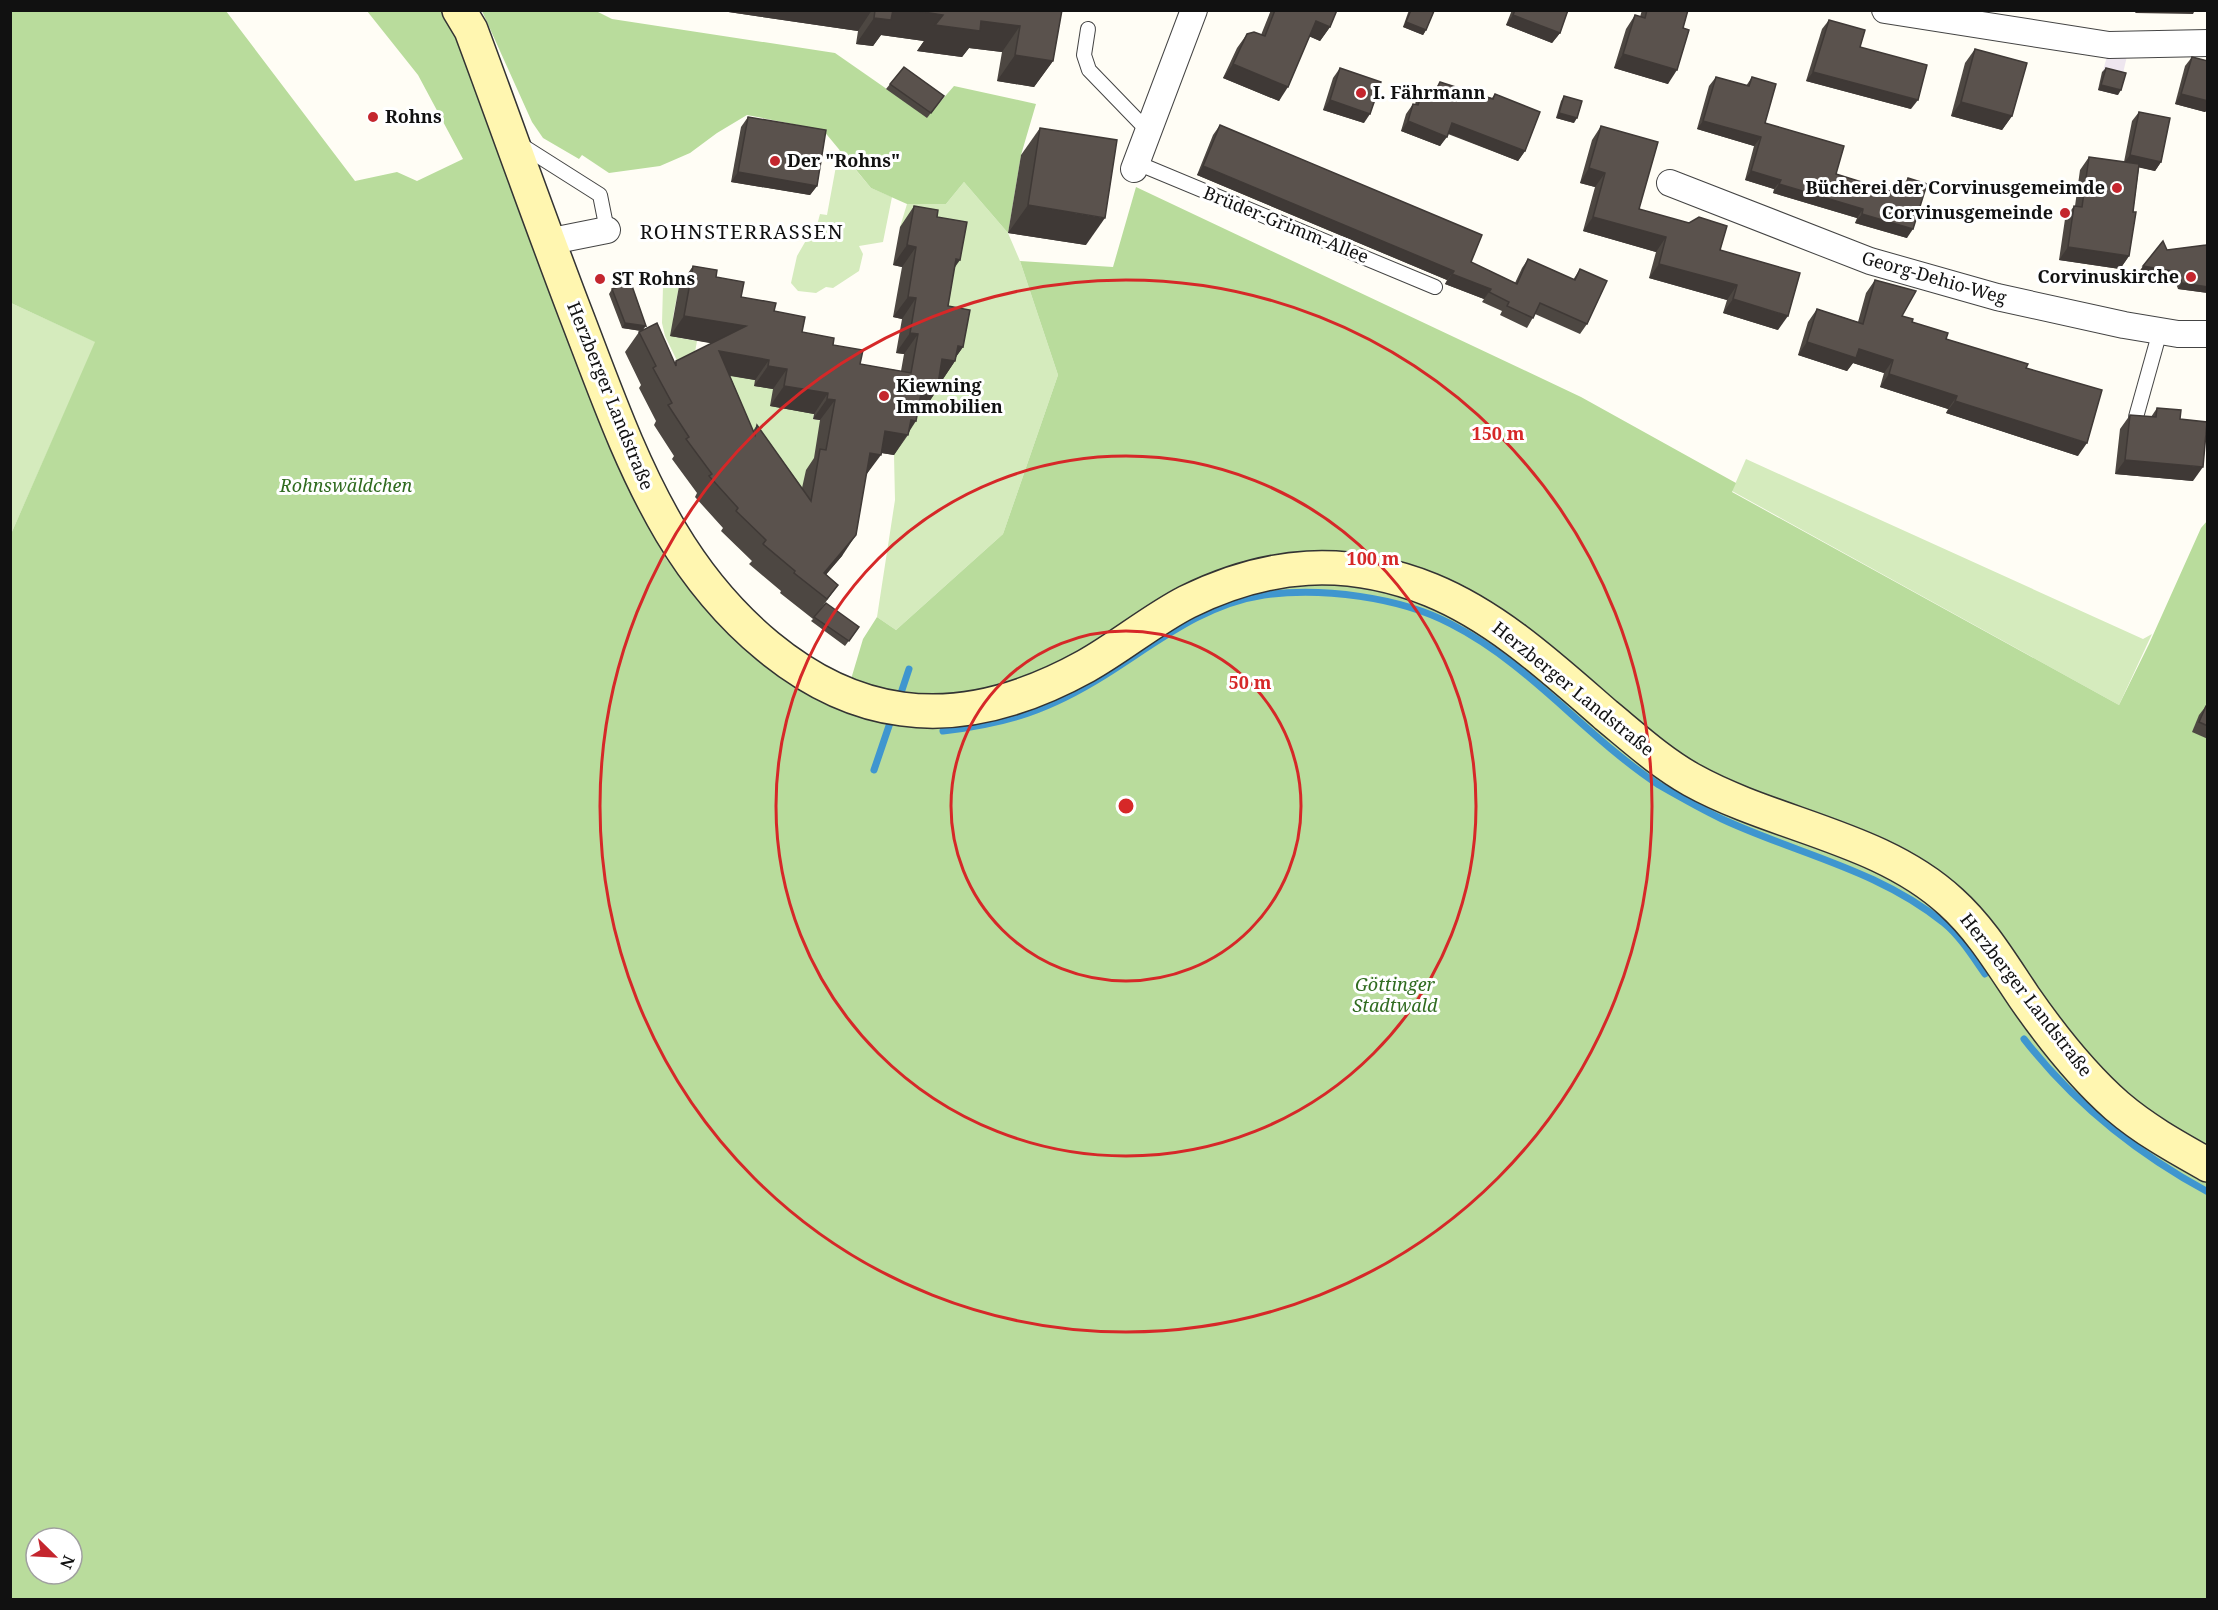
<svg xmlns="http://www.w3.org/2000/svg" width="2218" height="1610" font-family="'Noto Serif',serif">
  <rect width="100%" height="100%" fill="#fffdf5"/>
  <path fill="#eee6ef" d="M2107,56H2127L2118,95L2098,90Z"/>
  <g fill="#d5ebbd">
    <path d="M839,150L871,188L892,197L883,242L859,246L863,254L859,271L833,288L826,287L816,293L798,291L791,283L797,256L812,230L816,229L820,214L827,215Z"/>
    <path d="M964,182L1008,233L1020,261L1058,375L1003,534L896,630L877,617L895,500L894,455L897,441L908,408L923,410L955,330L923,231L900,227L907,204H946Z"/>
    <path d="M663,286H679L673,317L675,337L697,341L695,352L748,372L773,389L815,406L813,419L850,426L825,542L682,371L665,336L662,323Z"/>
    <path d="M11,303L96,342L11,534Z"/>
    <path d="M1746,459L2143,639L2152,634L2119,705L1732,491Z"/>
  </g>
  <g fill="#b9dc9c" fill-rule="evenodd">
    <path d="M11,11H226L355,181L397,172L417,181L463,159L418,75L367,11H443L456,36L609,442L635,500L667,560L713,615L843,706L863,639L877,617L896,630L1003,534L1058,375L1020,261L1113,267L1136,187L1581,397L1736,483L1732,492L2119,705L2149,644L2201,528L2207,521V1599H11V534L95,342L11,303ZM36,1538H72V1574H36Z"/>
    <path d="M482,11H596L612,19L835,53L927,117L954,86L1036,104L1021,155L1008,233L964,182L946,204H907L871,188L823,130L747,115L717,133L690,153L660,166L609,173L582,155L579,159L543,138L532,122Z"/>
  </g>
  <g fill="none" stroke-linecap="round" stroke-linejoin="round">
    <g stroke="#3f96cf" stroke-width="7">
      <path d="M900,696L909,669"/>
      <path d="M943,731C1009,723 1049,710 1105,675C1156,643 1203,604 1264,595C1321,587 1400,597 1451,624C1530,664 1586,737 1659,785C1680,797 1701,809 1722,819C1797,854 1877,869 1944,923C1960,936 1973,957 1985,974"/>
      <path d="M874,770L892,717"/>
      <path d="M2024,1039C2074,1103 2136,1153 2208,1192"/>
    </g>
    <g stroke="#444" stroke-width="16">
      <g id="lane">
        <path d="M1088,29L1084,55L1089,70L1147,130"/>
        <path d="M518,143L600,195L607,230"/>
        <path d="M1137,163L1435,287"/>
        <path d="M2136,417L2160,331"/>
      </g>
    </g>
    <g stroke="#444" stroke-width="28">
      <g id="street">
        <path d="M1885,10L2109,45L2208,43"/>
        <path d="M1134,169L1194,10"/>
        <path d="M1670,183L1870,261L1997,297L2124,325L2178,334H2208"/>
        <path d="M547,242L607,230"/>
      </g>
    </g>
    <g stroke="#333" stroke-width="36">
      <path id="secondary" d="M459,10L471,30C506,124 539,218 575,312C604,387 630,463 671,532C720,614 803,696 902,709C966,718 1030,697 1086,666C1120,647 1152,620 1187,602C1268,562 1346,556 1431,590C1497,617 1552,668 1606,715C1634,738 1660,762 1692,780C1775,826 1881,837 1951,902C1981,929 2001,963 2024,997C2049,1033 2084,1077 2117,1106C2145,1130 2176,1147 2208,1165"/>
    </g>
    <use href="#lane" stroke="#fff" stroke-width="14"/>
    <use href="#street" stroke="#fff" stroke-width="26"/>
    <use href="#secondary" stroke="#fff6b0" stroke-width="33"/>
  </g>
  <g fill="#4d4742" fill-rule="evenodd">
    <path d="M715,10H1062L1053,61L1034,87L997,81L1002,52L969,48L962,57L917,51L924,41L881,35L873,46L856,44L858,31Z"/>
    <path d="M1271,10H1337L1330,27L1320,41L1309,36L1279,101L1223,78L1237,48L1247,34L1261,35Z"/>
    <path d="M1409,10L1434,11L1426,30L1423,35L1403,27Z"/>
    <path d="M1512,10H1568L1560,33L1552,43L1506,25Z"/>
    <path d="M1642,10H1688L1668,84L1614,68L1626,29L1635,15L1640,17Z"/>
    <path d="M1829,20L1860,47L1911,109L1806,81L1822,29Z"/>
    <path d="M1975,49L2012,116L2002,130L1951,116L1965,63Z"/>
    <path d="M2192,57L2208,61V109L2205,112L2175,104L2185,66Z"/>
    <path d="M904,67L944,96L927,118L886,89Z"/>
    <path d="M1340,68L1364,123L1323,110L1333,78Z"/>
    <path d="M2106,68L2118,95L2098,90L2102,72Z"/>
    <path d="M1716,77L1746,86L1752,77L1765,123L1836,174L1900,194L1902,187L1908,178L1907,238L1855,223L1857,218L1773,193L1774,189L1745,180L1754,146L1697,129L1709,86Z"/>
    <path d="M1440,82L1492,98L1495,94L1525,151L1518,161L1448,134L1440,146L1401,131L1406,114L1413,104L1415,105L1416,100L1423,91L1432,94Z"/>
    <path d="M1564,96L1574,123L1556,118L1561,101Z"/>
    <path d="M2139,112L2161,162L2155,171L2139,167L2133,212L2129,256L2120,269L2059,260L2065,219L2074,206H2075L2080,170L2089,157L2124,162L2132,121Z"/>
    <path d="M748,117L817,186L810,195L731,182L741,127Z"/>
    <path d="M1220,125L1471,262L1515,283L1522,268L1528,259L1573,280L1580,269L1587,324L1580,334L1535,314L1527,328L1500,315L1502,311L1482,302L1484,299L1445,284L1447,280L1197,175L1213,135Z"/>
    <path d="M1601,126L1639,209L1720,250L1778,330L1723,313L1727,300L1649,278L1656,252L1583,231L1595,187L1580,183L1592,140Z"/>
    <path d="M1040,128L1086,245L1008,233L1021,155Z"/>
    <path d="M914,206L937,217L954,269L948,306L963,347L956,357L955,361L941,382L939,381L937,390L923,411L918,410L908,435L894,455L881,453L866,475L842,556L826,574L838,585L820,610L859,627L845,646L811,621L813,619L780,593L781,591L749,564L752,561L721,531L723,528L695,497L697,493L672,459L674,456L654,425L656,421L639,388L641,385L625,352L639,332L641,331L622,328L609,294L612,289L643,330L674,364L676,361L712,343L670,336L679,286L693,266L716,277L741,297L774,311L802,332L833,345L860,364L901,371L904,354L896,353L902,319L893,317L902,267L893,265L900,227ZM730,376L755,380L754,386L773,389L770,406L814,414L813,419L820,420L814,458L806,470L802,488L757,425L753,431Z"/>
    <path d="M2206,245L2208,293L2178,289L2174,278L2139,272L2167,250Z"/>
    <path d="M1875,280L1902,316L1912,322L1946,339L2026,368L2078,456L1946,413L1948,409L1880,387L1884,373L1853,363L1847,371L1798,355L1808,322L1817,309L1858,322L1866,293Z"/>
    <path d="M2157,408L2180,419L2193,481L2115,474L2120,429L2130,415L2151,417Z"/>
    <path d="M2206,706H2208V739L2192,732L2199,715Z"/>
  </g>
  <g fill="#3f3936">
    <path d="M715,10H872L858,31Z"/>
    <path d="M892,10H911L1020,26L1002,52L969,48L962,57L917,51L924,41L881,35L873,46L856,44L874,18Z"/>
    <path d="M2137,10H2195L2193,14L2135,13Z"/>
    <path d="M1513,15L1560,33L1552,43L1506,25Z"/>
    <path d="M1316,21L1330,27L1320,41L1306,35Z"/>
    <path d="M1406,22L1426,30L1423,35L1403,27Z"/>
    <path d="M1623,54L1677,70L1668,84L1614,68Z"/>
    <path d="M1015,55L1053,61L1034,87L997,81Z"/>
    <path d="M1233,64L1288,87L1279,101L1223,78Z"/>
    <path d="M1813,72L1918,100L1911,109L1806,81Z"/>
    <path d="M2101,85L2121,90L2118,95L2098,90Z"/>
    <path d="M2181,94L2208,101V109L2205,112L2175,104Z"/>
    <path d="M1330,100L1370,114L1364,123L1323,110Z"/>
    <path d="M1961,102L2012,116L2002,130L1951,116Z"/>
    <path d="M1559,113L1577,118L1574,123L1556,118Z"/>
    <path d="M1408,121L1447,137L1440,146L1401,131Z"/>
    <path d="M1703,121L1761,137L1754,146L1697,129Z"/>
    <path d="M1452,123L1525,151L1518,161L1445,132Z"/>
    <path d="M2130,155L2161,162L2155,171L2123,164Z"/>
    <path d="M1203,166L1454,271L1447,280L1197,175Z"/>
    <path d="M1589,168L1605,173L1595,187L1580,183Z"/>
    <path d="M1751,171L1781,180L1774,189L1745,180Z"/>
    <path d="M738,172L817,186L810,195L731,182Z"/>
    <path d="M1779,184L1863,209L1857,218L1773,193Z"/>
    <path d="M1028,205L1105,218L1086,245L1008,233Z"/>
    <path d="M1862,214L1913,229L1907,238L1855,223Z"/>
    <path d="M1593,217L1666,237L1656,252L1583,231Z"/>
    <path d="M907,245L916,247L902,267L893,265Z"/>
    <path d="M2068,247L2129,256L2120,269L2059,260Z"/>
    <path d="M956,259L960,260L946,280Z"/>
    <path d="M1659,264L1737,285L1727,300L1649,278Z"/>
    <path d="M2143,266L2178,272L2174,278L2139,272Z"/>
    <path d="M1452,274L1491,289L1484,299L1445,284Z"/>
    <path d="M2182,283L2208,287V293L2178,289Z"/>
    <path d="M908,297L916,298L902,319L893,317Z"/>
    <path d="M1733,299L1788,316L1778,330L1723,313Z"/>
    <path d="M684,316L746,326L732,347L670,336Z"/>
    <path d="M625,323L646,326L642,331L622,328Z"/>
    <path d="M910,333L918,334L904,354L896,353Z"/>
    <path d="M1807,342L1859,349L1893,360L1884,373L1853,363L1847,371L1798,355Z"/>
    <path d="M958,346L963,347L953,361H955L941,382L928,379L942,359Z"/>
    <path d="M719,351L769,360L755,380L705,371Z"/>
    <path d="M768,366L787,369L773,389L754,386Z"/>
    <path d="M1889,374L1957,396L1948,409L1880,387Z"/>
    <path d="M784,386L828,393L814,414L770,406Z"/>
    <path d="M922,388L937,390L923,411L908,408Z"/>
    <path d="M827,399L835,400L820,420L813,419Z"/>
    <path d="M1955,401L2087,443L2078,456L1946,413Z"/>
    <path d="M911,420L916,421L894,455L870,451L885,431Z"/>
    <path d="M870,453L881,455L866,475Z"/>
    <path d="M2125,460L2203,467L2193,481L2115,474Z"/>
    <path d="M856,535L842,556L814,589L824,573Z"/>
  </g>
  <g fill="#5a524d" stroke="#3f3936" stroke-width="1.5" fill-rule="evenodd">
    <path d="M875,10H893L891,20L874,18Z"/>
    <path d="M911,10H1062L1053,61L1015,55L1020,26L981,21L980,31L935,25L943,15Z"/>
    <path d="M1275,10H1337L1330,27L1316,21L1288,87L1233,64L1247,34L1254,32L1265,36Z"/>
    <path d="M1411,10L1434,11L1426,30L1406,22Z"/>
    <path d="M1515,10H1568L1560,33L1513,15Z"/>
    <path d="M1647,10H1688L1683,28L1689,30L1677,70L1623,54L1635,15L1645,18Z"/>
    <path d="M1829,20L1865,30L1860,47L1927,65L1918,100L1813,72Z"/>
    <path d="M1975,49L2027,63L2012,116L1961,102Z"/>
    <path d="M2192,57L2208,61V101L2181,94Z"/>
    <path d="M904,67L944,96L931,113L890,84Z"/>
    <path d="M1340,68L1381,82L1370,114L1330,100Z"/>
    <path d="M2106,68L2126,73L2121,90L2101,85Z"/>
    <path d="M1716,77L1749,86L1752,77L1776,84L1765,123L1844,146L1836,174L1903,195L1908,178L1927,184L1913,229L1862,214L1863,209L1779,184L1781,180L1751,171L1761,137L1703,121Z"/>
    <path d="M1440,82L1493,99L1495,94L1540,112L1525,151L1452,123L1447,137L1408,121L1413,104L1418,105L1423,91L1434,94Z"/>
    <path d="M1564,96L1582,101L1577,118L1559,113Z"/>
    <path d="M2139,112L2170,118L2161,162L2130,155Z"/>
    <path d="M748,117L826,130L817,186L738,172Z"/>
    <path d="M1220,125L1482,235L1471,262L1517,284L1528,259L1575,280L1580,269L1607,281L1587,324L1540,303L1533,318L1507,306L1509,302L1489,292L1491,289L1452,274L1454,271L1203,166Z"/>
    <path d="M1601,126L1658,142L1639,209L1689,223L1699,217L1727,226L1720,250L1800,273L1788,316L1733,299L1737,285L1659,264L1666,237L1593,217L1605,173L1589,168Z"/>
    <path d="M1040,128L1117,140L1105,218L1028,205Z"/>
    <path d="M2089,157L2139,164L2133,212H2136L2129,256L2068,247L2074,206L2082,207Z"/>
    <path d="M914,206L938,210L937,217L967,222L960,260L956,259L948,306L970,310L963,347L958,346L955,361L942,359L937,390L922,388L916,421L911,420L908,435L885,431L881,455L870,453L856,535L824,573L838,585L827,599L794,573L795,571L763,544L766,540L736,511L738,508L709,476L712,474L686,439L689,437L668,405L672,403L653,368L656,366L639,332L657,323L676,366V361L746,326L684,316L693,266L717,270L716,277L744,282L741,297L776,303L774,311L805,317L802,332L834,338L833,345L863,350L860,364L911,373L918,334L910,333L916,298L908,297L916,247L907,245ZM719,351L769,360L768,366L787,369L784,386L828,393L827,399L835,400L826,450L820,449L811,501L757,425L755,435Z"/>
    <path d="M2163,241L2167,250L2206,245L2208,243V287L2182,283L2178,272L2143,266Z"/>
    <path d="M1875,280L1916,291L1902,316L1913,319L1912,322L1948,333L1946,339L2028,364L2026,368L2102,390L2087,443L1955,401L1957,396L1889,374L1893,360L1859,349L1856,358L1807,342L1817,309L1863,324Z"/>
    <path d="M631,283L646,326L625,323L612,289Z"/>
    <path d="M2157,408L2181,410L2180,419L2207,422L2203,467L2125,460L2130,415L2156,417Z"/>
    <path d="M826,603L859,627L849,641L814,617Z"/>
    <path d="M2206,706H2208V726L2199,722Z"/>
  </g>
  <g fill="none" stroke="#d62828" stroke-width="3">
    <circle cx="1126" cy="806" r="175"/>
    <circle cx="1126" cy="806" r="350"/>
    <circle cx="1126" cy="806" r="526"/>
  </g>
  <g fill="#c4262e" stroke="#fff" stroke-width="2">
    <circle cx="1361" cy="93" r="6"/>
    <circle cx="373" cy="117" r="6"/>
    <circle cx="775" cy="161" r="6"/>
    <circle cx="2117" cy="188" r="6"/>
    <circle cx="2065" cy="213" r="6"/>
    <circle cx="2191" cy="277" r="6"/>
    <circle cx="600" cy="279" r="6"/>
    <circle cx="884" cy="396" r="6"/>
  </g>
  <g text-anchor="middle" stroke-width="6" stroke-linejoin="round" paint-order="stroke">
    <g font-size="18" font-weight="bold" fill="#111" stroke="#fff" text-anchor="start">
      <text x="1373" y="99">I. Fährmann</text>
      <text x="385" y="123">Rohns</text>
      <text x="787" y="167">Der "Rohns"</text>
      <text x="2105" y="194" text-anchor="end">Bücherei der Corvinusgemeimde</text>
      <text x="2053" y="219" text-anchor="end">Corvinusgemeinde</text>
      <text x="2179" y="283" text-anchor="end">Corvinuskirche</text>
      <text x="612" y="285">ST Rohns</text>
      <text x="896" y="392">Kiewning<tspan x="896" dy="21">Immobilien</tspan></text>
    </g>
    <g font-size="18" fill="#111" stroke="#fff">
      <text transform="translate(1286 225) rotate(22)" y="6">Brüder-Grimm-Allee</text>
      <text transform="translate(1934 278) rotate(16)" y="6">Georg-Dehio-Weg</text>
      <text transform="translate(610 396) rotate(68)" y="6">Herzberger Landstraße</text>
      <text transform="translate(1573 689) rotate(39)" y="6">Herzberger Landstraße</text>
      <text transform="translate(2026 995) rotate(52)" y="6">Herzberger Landstraße</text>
    </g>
    <g font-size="18" font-style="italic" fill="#2f6b1f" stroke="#fff">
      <text x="346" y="492">Rohnswäldchen</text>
      <text x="1395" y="991">Göttinger<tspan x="1395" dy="21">Stadtwald</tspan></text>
    </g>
    <g font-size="20" letter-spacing="1.5" fill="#111" stroke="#fff">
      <text x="742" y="239">ROHNSTERRASSEN</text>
    </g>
  </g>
  <circle cx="1126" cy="806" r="9" fill="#d62828" stroke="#fff" stroke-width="3"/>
  <g font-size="18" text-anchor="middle" font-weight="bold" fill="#d62828" stroke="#fff" stroke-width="6" stroke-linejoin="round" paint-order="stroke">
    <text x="1498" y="440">150 m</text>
    <text x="1373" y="565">100 m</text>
    <text x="1250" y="689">50 m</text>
  </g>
  <rect width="2218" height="1610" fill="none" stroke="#111111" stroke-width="24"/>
  <g transform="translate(54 1556) rotate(114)"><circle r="28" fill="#ffffff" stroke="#a0a0a0" stroke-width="1.5"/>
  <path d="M0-4.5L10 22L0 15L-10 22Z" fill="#c4262e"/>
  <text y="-9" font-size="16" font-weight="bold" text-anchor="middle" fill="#111111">N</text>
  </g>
</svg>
